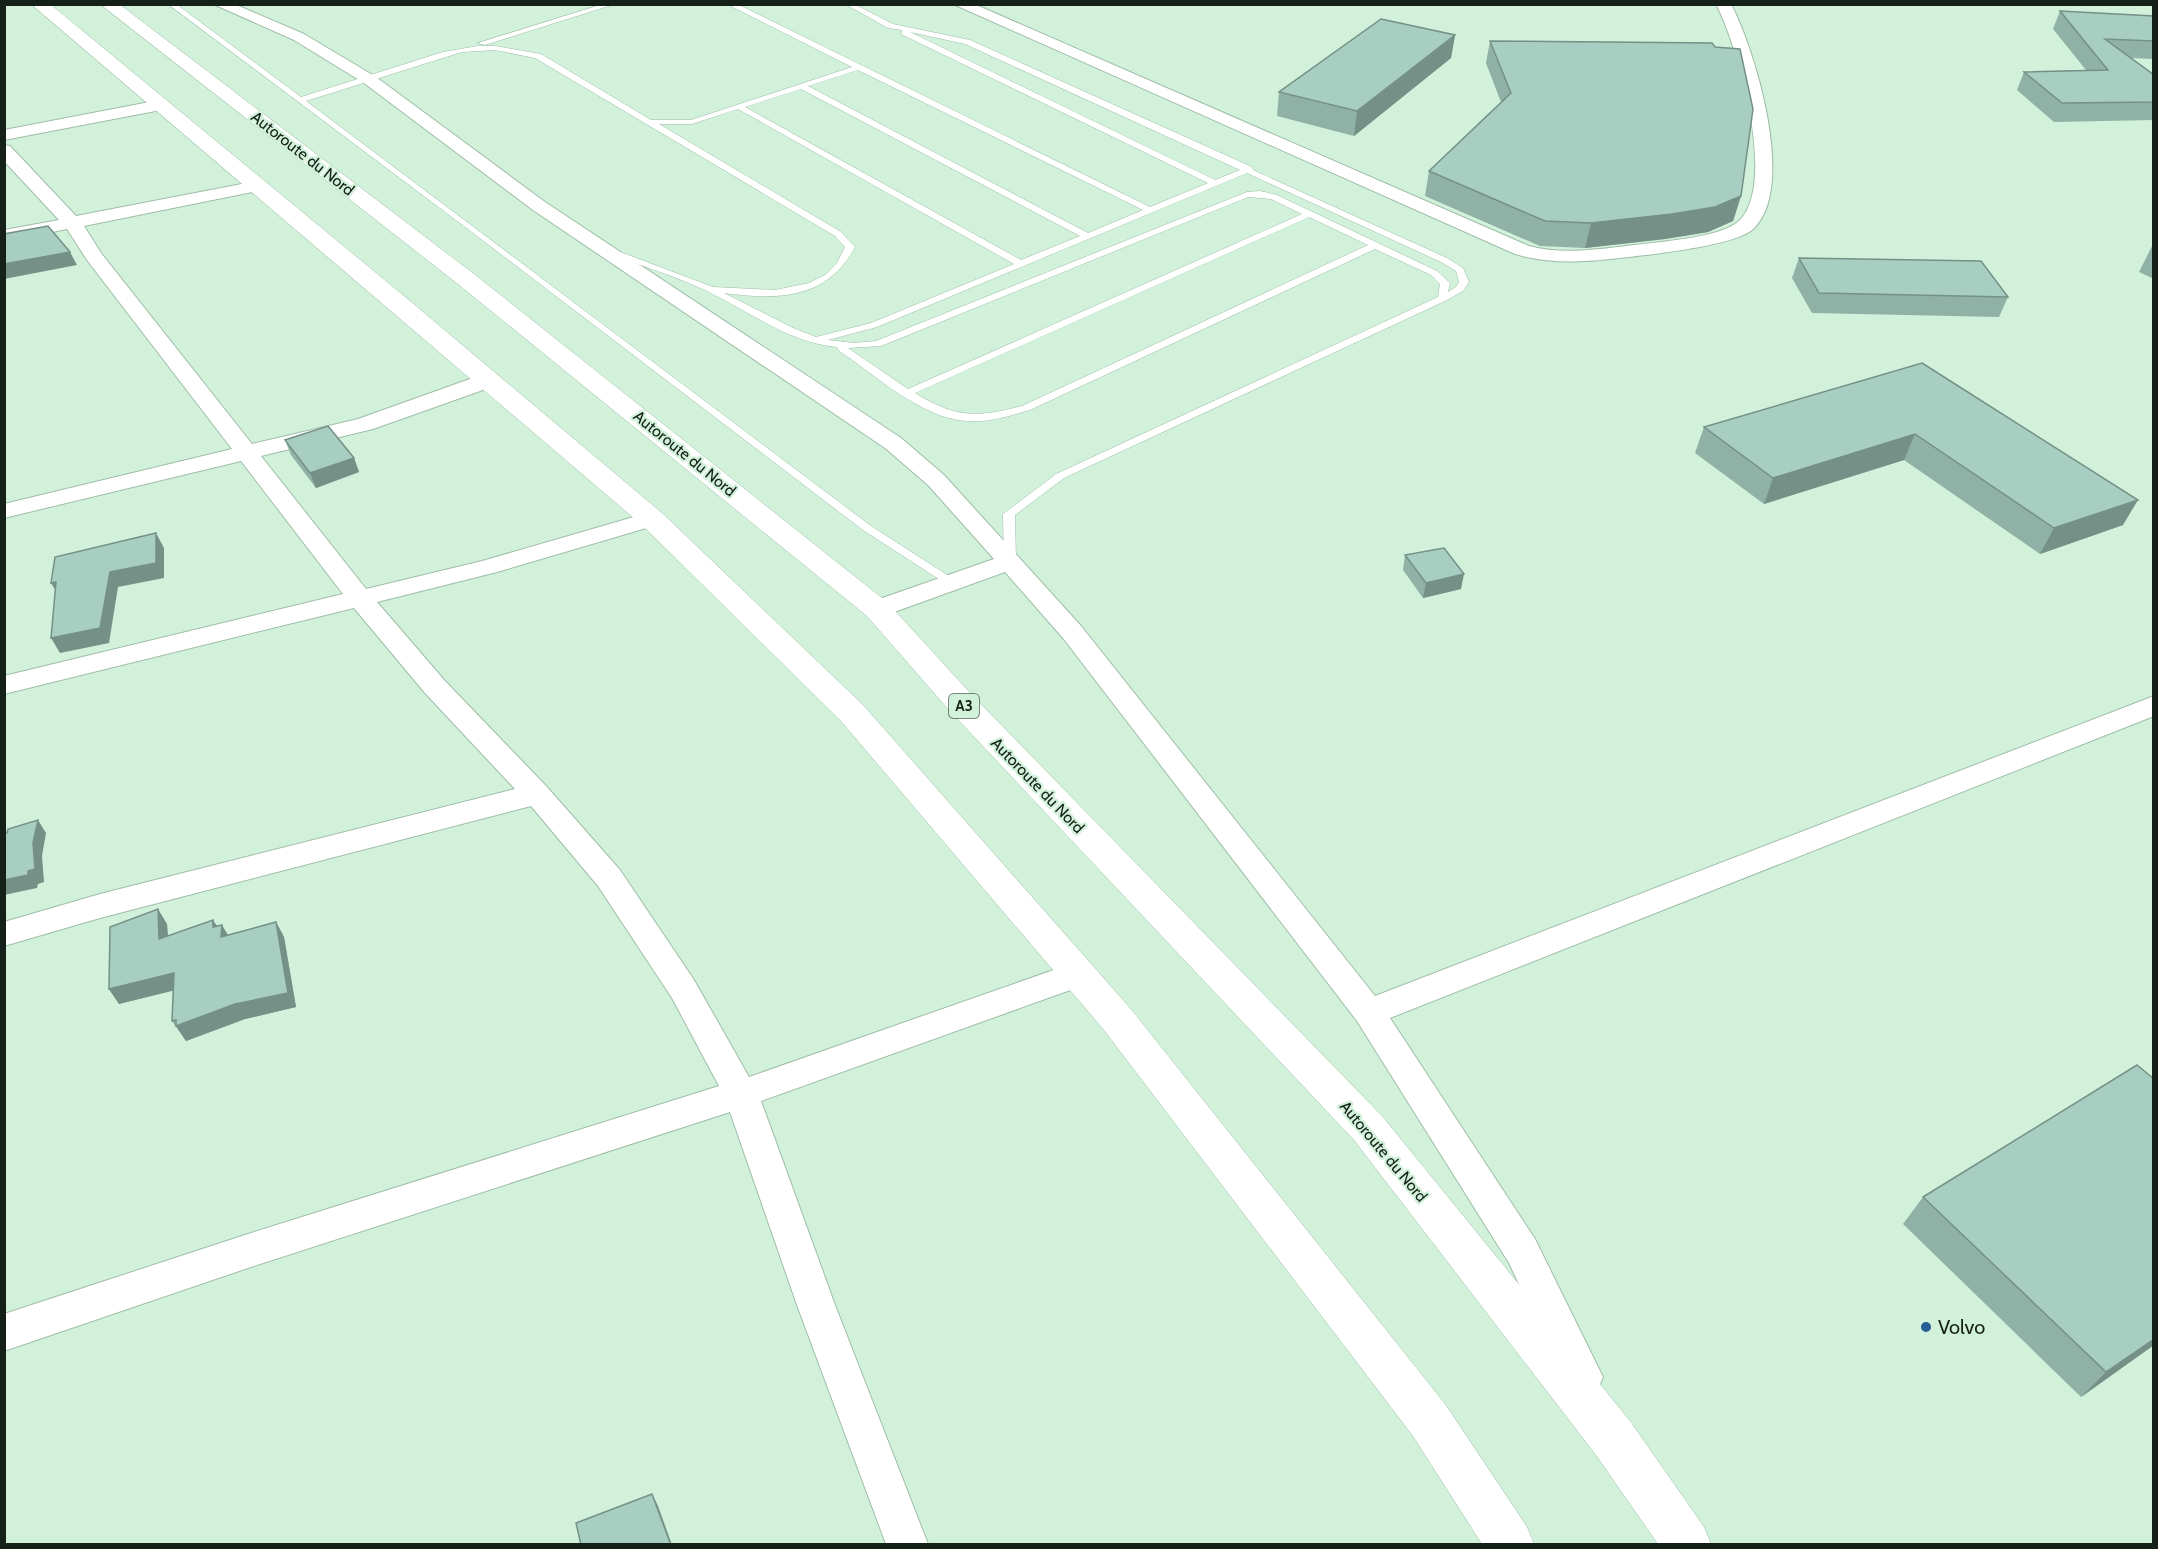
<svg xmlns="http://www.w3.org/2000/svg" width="2158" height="1549" font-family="Cabin,sans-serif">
  <rect width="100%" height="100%" fill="#d2f1da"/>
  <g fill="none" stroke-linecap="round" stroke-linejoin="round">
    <g stroke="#9fbda7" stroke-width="1">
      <g id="service">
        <path d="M168,4H176L301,97L443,52L478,46H495L541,54L651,120H691L852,67L727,4H737L1150,207L1208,183L901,34L902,30L888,28L845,4H854L893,24L970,40L1252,167L1253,170L1447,258L1463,268L1469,282L1463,291L1445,301L1064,478L1015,515L1016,562L1010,566L1004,562L1003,514L1056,474L1438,297L1440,284L1431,275L1375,249L1030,410C1009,416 988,423 966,421C921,418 874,374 838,350L837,347C789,343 747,310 705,290C674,276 641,265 609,254V250H615L713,287L775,290L809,283L825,275L837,263L845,247L835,236L535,58L495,50L462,52L306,101L871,526L955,580L957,583L951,587L863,530L464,226ZM910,32L965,44L1240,170L1215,180ZM858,70L1143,210L1088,233L808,86ZM801,89L1080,236L1021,260L745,107ZM738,109L1014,264L871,323L816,337L793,328L724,293C777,300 827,300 855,247L841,232L659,124H692ZM1247,173L1441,262L1456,271L1459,282L1456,287L1448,292L1450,283L1437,271L1277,195L1260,191L1247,192L876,341L854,343L828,340L877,327ZM1248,197L1271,199L1302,214L908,389L848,348L881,346ZM1309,217L1368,245L1022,406C977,418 955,418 915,393Z"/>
        <path d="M603,4H615L485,45L478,43Z"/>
      </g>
    </g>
    <g stroke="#9fbda7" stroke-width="2">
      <g id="minor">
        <path d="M213,4H234L304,34L376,77L545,202L901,438L944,475L1081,626L1375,996L2154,696V716L1390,1018L1535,1239L1603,1377L1597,1391L1583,1396L1569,1391L1509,1263L1357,1021L1063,638L1005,572L886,615L877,617L868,615L864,609L868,603L994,559L928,485L885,448L533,210L364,83L294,40Z"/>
        <path d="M953,4H974L1529,246C1565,256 1606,248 1643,244C1666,241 1724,237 1740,220C1777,182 1738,46 1716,4H1731C1755,50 1798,190 1752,230C1735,244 1670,252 1646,255C1602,260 1558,267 1515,254Z"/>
        <path d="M160,100L168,105L166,109L4,140V130Z"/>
        <path d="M4,145L10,146L76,216L257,181L263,182L266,186L263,190L257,191L84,226L101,253L252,444L358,419L481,375H497L500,380L497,385L373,429L261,456L366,589L482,561L644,514L652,512L660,514L664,519L660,524L497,572L377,602L445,681L547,787L620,870L694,980L749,1077L1079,961L1090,965L1095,974L1090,983L761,1101L835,1305L928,1544H886L797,1305L730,1112L248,1268L4,1351V1314L248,1234L719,1086L672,998L598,886L531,806L100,918L4,946V922L100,894L515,789L425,693L354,608L4,694V676L343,594L241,461L4,518V504L232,449L87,260L67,229L4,242V230L59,220L4,161Z"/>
      </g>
    </g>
    <g stroke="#9fbda7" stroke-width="1">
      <g id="motorway">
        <path d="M31,4H50L404,296L662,513L863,705L1130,1008L1445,1404L1527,1527L1534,1544H1482L1413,1436L1104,1030L841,721L642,525Z"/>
        <path d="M100,4H119L474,274L887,602L971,694L1382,1116L1630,1421L1704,1527L1711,1544H1658L1596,1455L1354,1140L949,710L867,616L458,284Z"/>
      </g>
    </g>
    <use href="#service" fill="#fff" fill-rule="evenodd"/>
    <use href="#minor" fill="#fff" fill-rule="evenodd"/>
    <use href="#motorway" fill="#fff" fill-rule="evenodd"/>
  </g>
  <g fill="#90b1a6">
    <path d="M2060,11L2154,16V59L2131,58L2154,75V120L2054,122L2017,90L2024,72L2086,70L2053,29Z"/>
    <path d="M1455,35L1451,58L1354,136L1277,116L1279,92Z"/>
    <path d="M1490,41L1741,196L1733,221L1708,232L1665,239L1585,248L1540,246L1425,196L1429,171L1501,102L1486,63Z"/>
    <path d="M2154,245V279L2139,272L2152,246Z"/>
    <path d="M1799,258L2008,297L1999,317L1812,313L1792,278Z"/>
    <path d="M1922,363L2123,525L2040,554L1904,460L1764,504L1695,453L1704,427Z"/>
    <path d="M285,440L354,458L359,472L316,488L291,455Z"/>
    <path d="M1405,555L1461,589L1423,598L1403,570Z"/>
    <path d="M213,920L217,926L228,935L276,922L284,937L296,1007L245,1019L186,1041L172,1021L173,990L119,1004L109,989L167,924L168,936Z"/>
    <path d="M2154,1079V1345L2081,1397L1903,1224L1923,1197Z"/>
  </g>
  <g fill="#759087">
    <path d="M1455,35L1451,58L1354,136L1357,111Z"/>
    <path d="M1741,196L1733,221L1708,232L1665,239L1585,248L1591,223Z"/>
    <path d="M70,252L77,265L4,279V264Z"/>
    <path d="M1915,434L1904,460L1764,504L1773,478Z"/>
    <path d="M354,458L359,472L316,488L310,473Z"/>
    <path d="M2138,500L2123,525L2040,554L2054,528Z"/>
    <path d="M156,533L164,548V578L118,587L109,643L60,653L51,638L110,572Z"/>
    <path d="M1464,574L1461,589L1423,598L1426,583Z"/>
    <path d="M56,582L60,598L51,583Z"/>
    <path d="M38,820L46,833L42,856L44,882L38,884L37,888L4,895V880L33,843Z"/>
    <path d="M158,909L167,924L169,954L159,939Z"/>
    <path d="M213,920L221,934L222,925L231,940L230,952L213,927Z"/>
    <path d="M276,922L284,937L296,1007L245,1019L186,1041L176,1026Z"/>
    <path d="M174,973L184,988L119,1004L109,989Z"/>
    <path d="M2154,1339V1345L2081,1397L2106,1372Z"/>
    <path d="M652,1494L658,1506L672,1545H671Z"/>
  </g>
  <g fill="#a7cec1" stroke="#759087" stroke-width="1.5">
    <path d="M2060,11L2154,16V41L2105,39L2154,75V102L2062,103L2024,72L2108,70Z"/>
    <path d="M1381,19L1455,35L1357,111L1279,92Z"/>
    <path d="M1490,41L1712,43L1715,47L1740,49L1753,109L1741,196L1715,207L1672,214L1591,223L1545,221L1429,171L1511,93Z"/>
    <path d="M48,226L70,252L4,264V234Z"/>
    <path d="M1799,258L1981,261L2008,297L1819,293Z"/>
    <path d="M1922,363L2138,500L2054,528L1915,434L1773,478L1704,427Z"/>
    <path d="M328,426L354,458L310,473L285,440Z"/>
    <path d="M156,533V563L110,572L100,628L51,638L56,582L51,583L55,557Z"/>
    <path d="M1444,548L1464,574L1426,583L1405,555Z"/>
    <path d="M38,820L33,843L35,869L28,871V875L4,880V834L7,833L8,829Z"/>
    <path d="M158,909L159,939L213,920V927L222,925L221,937L276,922L288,993L235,1004L176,1026V1020L172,1021L174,973L109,989L110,927Z"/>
    <path d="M2137,1065L2154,1079V1339L2106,1372L1923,1197Z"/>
    <path d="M652,1494L671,1545H581L576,1523Z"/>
  </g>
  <circle fill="#275d96" stroke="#d2f1da" stroke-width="2" cx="1926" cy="1327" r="6"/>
  <g text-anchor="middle" stroke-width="4.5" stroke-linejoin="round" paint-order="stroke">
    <rect fill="#d2f1da" stroke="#4e5f52" stroke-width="1.5" x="949" y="694" width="30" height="24" rx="4.5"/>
    <g font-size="15" font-weight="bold" fill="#152018">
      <text x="964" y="711">A3</text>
    </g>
    <g font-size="16" fill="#152018" stroke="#d2f1da">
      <text transform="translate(303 153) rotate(38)" y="6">Autoroute du Nord</text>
      <text transform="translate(685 453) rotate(39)" y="6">Autoroute du Nord</text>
      <text transform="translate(1038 785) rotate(46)" y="6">Autoroute du Nord</text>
      <text transform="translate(1384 1151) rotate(50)" y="6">Autoroute du Nord</text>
    </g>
    <g font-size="20" fill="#152018" stroke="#d2f1da" text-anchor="start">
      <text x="1938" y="1334">Volvo</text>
    </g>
  </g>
  <rect width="2158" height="1549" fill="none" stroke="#152018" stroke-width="12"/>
</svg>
